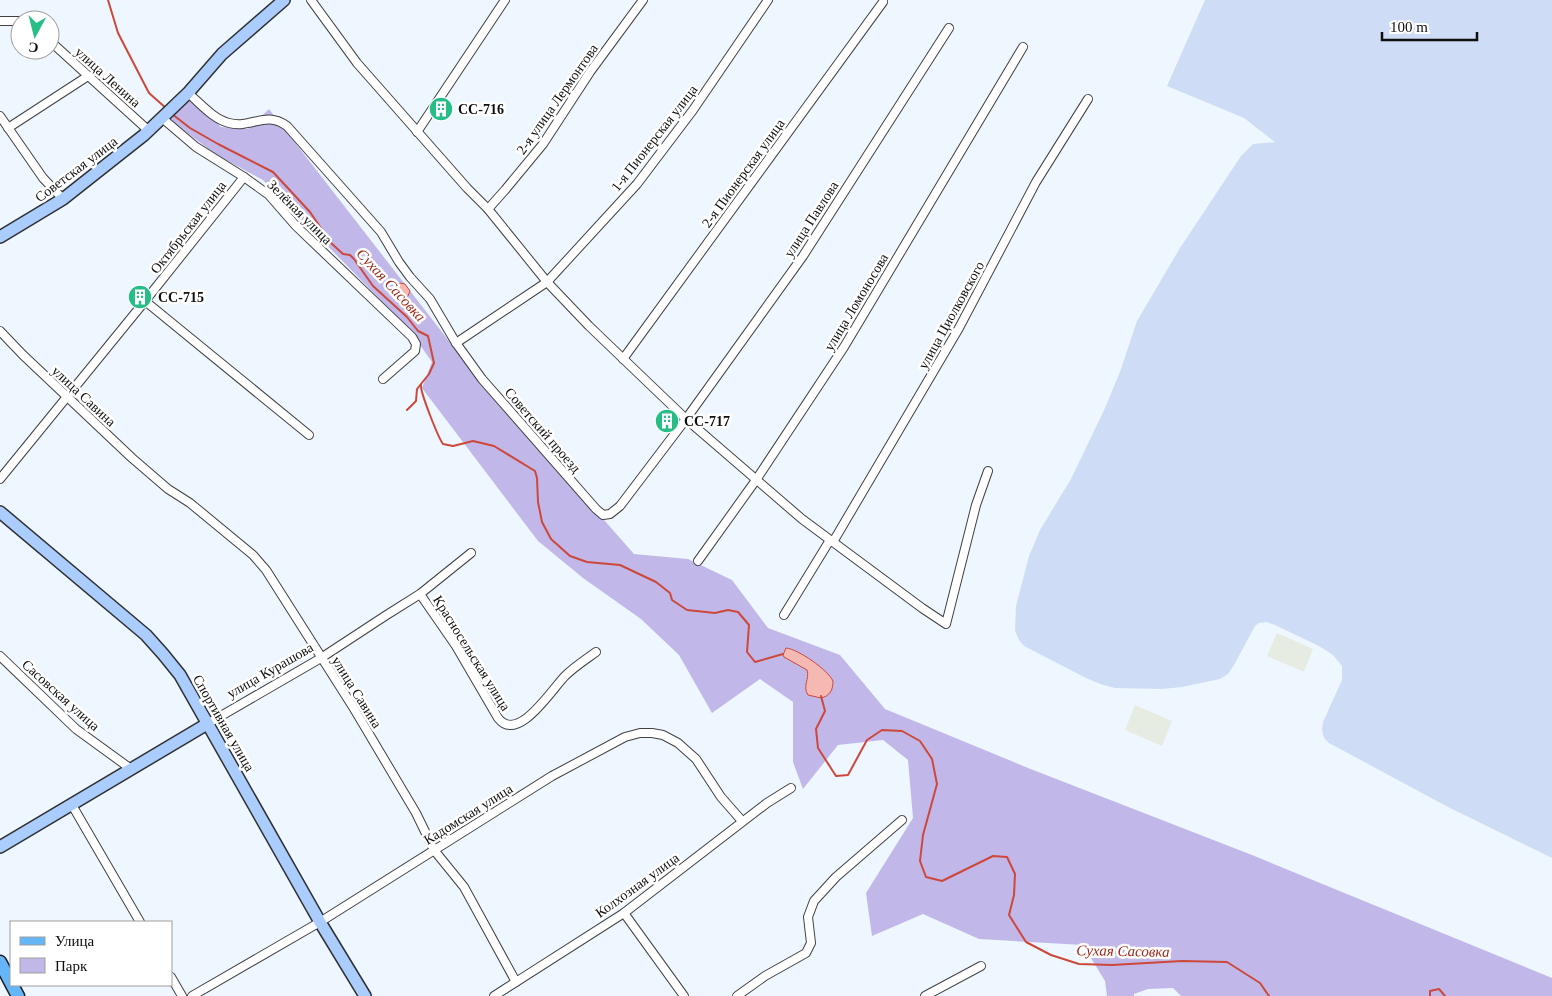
<svg xmlns="http://www.w3.org/2000/svg" width="1552" height="996" font-family="'Times New Roman',serif">
  <rect width="100%" height="100%" fill="#eef7ff"/>
  <g fill="#e6ece2">
    <path d="M1277,633L1313,649L1304,672L1267,656Z"/>
    <path d="M1135,705L1172,721L1162,746L1125,730Z"/>
  </g>
  <path fill="#ceddf5" d="M1205,0H1552V858L1448,807L1329,743L1324,738L1322,730L1323,722L1342,680V666L1333,655L1319,646L1275,625L1266,622L1259,623L1255,626L1234,665L1228,674L1220,679L1182,687L1162,689L1115,688L1100,684L1086,678L1024,646L1019,640L1015,631L1016,606L1029,556L1040,530L1071,479L1105,408L1120,372L1137,321L1180,248L1241,156L1253,144L1275,142L1244,118L1167,86Z"/>
  <path fill="#c1b8e9" d="M192,99L221,127L248,129L269,109L466,363L634,554L688,559L732,580L768,628L840,655L885,709L1028,768L1252,855L1552,978V996H1181L1173,988L1148,989L1134,994V996H1107L1105,981L1083,945L979,939L923,914L872,936L866,893L913,818L908,760L883,740L838,745L803,789L793,762V702L760,679L712,713L679,655L641,619L583,578L538,541L422,388L432,362L408,328L263,180L215,154L169,119Z"/>
  <g fill="#f6b8b3" stroke="#cd483a">
    <path d="M400,283L405,284L410,291L408,296L402,302L392,294L393,289Z"/>
    <path d="M786,648C798,649 828,670 833,681C833,690 830,696 821,698L808,695C802,686 810,679 807,670L784,657L783,655Z"/>
  </g>
  <g fill="none" stroke-linecap="round" stroke-linejoin="round">
    <g stroke="#cd483a" stroke-width="2">
      <path d="M108,0L118,33L149,93L167,109"/>
      <path d="M172,114L190,128L218,144L273,172L310,212L331,243L343,254L350,255L354,259L373,286L407,317L418,331L428,336L434,363L429,374L417,389L416,401L407,410"/>
      <path d="M421,385C420,392 438,437 443,444L453,446L473,441L494,446L535,471L537,478L538,502L542,522L551,539L570,556L587,562L620,565L656,582L670,593L672,600L687,610L715,613L728,610L738,612L749,625L747,652L755,662L783,654"/>
      <path d="M821,696L825,711L816,729L818,748L836,776L848,775L867,740L882,730L902,731L920,741L932,759L937,784L923,835L920,861L926,877L942,881L993,856L1007,857L1015,874L1014,895L1009,915L1026,942L1051,955L1079,964L1112,965L1182,961L1227,962L1260,983L1269,996"/>
      <path d="M1430,996V991L1439,989L1445,996"/>
    </g>
    <g stroke="#414141" stroke-width="10">
      <g id="street">
        <path d="M311,0L357,63L467,188L488,209L547,282L589,326L686,419L802,519L922,608L946,624L976,505L988,471"/>
        <path d="M0,21H20"/>
        <path d="M50,41L149,131"/>
        <path d="M188,93C200,103 213,119 229,123C252,129 265,110 287,126L381,232L399,262L410,277L430,299L456,343L482,379L596,509L603,515L610,514L620,506L686,419L803,256L949,28"/>
        <path d="M0,116L43,178L63,199"/>
        <path d="M162,118L196,147L244,177L269,195L296,226L412,337L416,344L415,351L383,379"/>
        <path d="M8,128L88,76"/>
        <path d="M417,132L505,0"/>
        <path d="M488,209L505,190L543,144L590,72L643,0"/>
        <path d="M145,301L309,435"/>
        <path d="M0,331L23,355L132,458L168,489L190,503L253,555L266,570L353,707L416,813L434,850L464,887L516,982"/>
        <path d="M456,343L547,282L637,184L693,110L768,0"/>
        <path d="M623,359L883,2"/>
        <path d="M0,479L145,301L244,177"/>
        <path d="M833,542L959,328L1036,182L1088,99"/>
        <path d="M698,561L756,480L844,347L1023,47"/>
        <path d="M420,594L456,646L498,718C518,744 552,689 565,676C574,667 585,660 596,652"/>
        <path d="M784,615L830,540"/>
        <path d="M0,656L76,729L131,769"/>
        <path d="M207,724L321,658L385,616L420,594L471,553"/>
        <path d="M72,805L140,922"/>
        <path d="M624,913L684,996"/>
        <path d="M171,977L182,996"/>
        <path d="M192,996L320,922L552,776L625,737L640,733H652L663,735L678,743L696,759L721,797L742,821"/>
        <path d="M494,996L624,913L767,803L791,788"/>
        <path d="M737,996L765,976L806,953L811,943L808,917L814,901L836,877L902,820"/>
        <path d="M925,996L981,966"/>
      </g>
    </g>
    <g stroke="#303030" stroke-width="14">
      <g id="secondary">
        <path d="M0,237L63,199L144,135L188,93L222,54L284,0"/>
        <path d="M0,512L146,635L163,654L180,675L320,922L365,996"/>
        <path d="M0,847L207,724"/>
      </g>
    </g>
    <g stroke="#1f1f1f" stroke-width="15">
      <g id="primary">
        <path d="M0,962L11,983"/>
        <path d="M12,985L18,996"/>
      </g>
    </g>
    <use href="#street" stroke="#fff" stroke-width="8"/>
    <use href="#secondary" stroke="#aacdfe" stroke-width="11"/>
    <use href="#primary" stroke="#65b6f8" stroke-width="12"/>
  </g>
  <defs>
    <g id="building-disc" transform="scale(1.25)"><circle r="9.5" fill="#26bd87" stroke="#fff"/><path d="M-4-6H4V6H1V3H-1V6H-4ZM-2.5-4.3h1.7v1.8h-1.7ZM.8-4.3h1.7v1.8H.8ZM-2.5-1h1.7V.8h-1.7ZM.8-1h1.7V.8H.8Z" fill="#fff"/></g>
  </defs>
  <g fill-rule="evenodd">
    <use href="#building-disc" x="441" y="109"/>
    <use href="#building-disc" x="140" y="297"/>
    <use href="#building-disc" x="667" y="421"/>
  </g>
  <g text-anchor="middle" stroke-width="5" stroke-linejoin="round" paint-order="stroke">
    <g font-size="14" fill="#0e0e0e" stroke="#fff">
      <text transform="translate(108 77) rotate(42)" y="5">улица Ленина</text>
      <text transform="translate(557 99) rotate(-55)" y="5">2-я улица Лермонтова</text>
      <text transform="translate(654 138) rotate(-52)" y="5">1-я Пионерская улица</text>
      <text transform="translate(76 169) rotate(-37)" y="5">Советская улица</text>
      <text transform="translate(743 173) rotate(-54)" y="5">2-я Пионерская улица</text>
      <text transform="translate(300 212) rotate(45)" y="5">Зелёная улица</text>
      <text transform="translate(811 219) rotate(-57)" y="5">улица Павлова</text>
      <text transform="translate(188 227) rotate(-52)" y="5">Октябрьская улица</text>
      <text transform="translate(856 302) rotate(-59)" y="5">улица Ломоносова</text>
      <text transform="translate(951 315) rotate(-61)" y="5">улица Циолковского</text>
      <text transform="translate(84 396) rotate(43)" y="5">улица Савина</text>
      <text transform="translate(543 430) rotate(49)" y="5">Советский проезд</text>
      <text transform="translate(472 653) rotate(58)" y="5">Красносельская улица</text>
      <text transform="translate(270 670) rotate(-30)" y="5">улица Курашова</text>
      <text transform="translate(357 692) rotate(58)" y="5">улица Савина</text>
      <text transform="translate(61 695) rotate(42)" y="5">Сасовская улица</text>
      <text transform="translate(224 723) rotate(60)" y="5">Спортивная улица</text>
      <text transform="translate(468 814) rotate(-32)" y="5">Кадомская улица</text>
      <text transform="translate(637 885) rotate(-36)" y="5">Колхозная улица</text>
    </g>
    <g font-size="14" font-weight="bold" fill="#0e0e0e" stroke="#fff" text-anchor="start">
      <text x="458" y="114">СС-716</text>
      <text x="158" y="302">СС-715</text>
      <text x="684" y="426">СС-717</text>
    </g>
    <g font-size="15" font-style="italic" fill="#9f2917" stroke="#fff">
      <text transform="translate(391 285) rotate(47)" y="5">Сухая Сасовка</text>
      <text transform="translate(1123 951) rotate(1)" y="5">Сухая Сасовка</text>
    </g>
  </g>
  <rect x="10" y="921" width="162" height="65" fill="#ffffff" stroke="#9f9f9f"/>
  <rect x="20" y="937" width="25" height="8" fill="#65b6f8" stroke="#9f9f9f"/>
  <text x="55" y="946" font-size="15" fill="#0e0e0e">Улица</text>
  <rect x="20" y="958" width="25" height="15" fill="#c1b8e9" stroke="#9f9f9f"/>
  <text x="55" y="971" font-size="15" fill="#0e0e0e">Парк</text>
  <g transform="translate(35 35) rotate(187)"><circle r="24" fill="#ffffff" stroke="#9f9f9f"/>
  <path d="M0-4L9 19L0 12L-9 19Z" fill="#26bd87"/>
  <text y="-8" font-size="14" font-weight="bold" text-anchor="middle" fill="#0e0e0e">С</text>
  </g>
  <path d="M1382 32v8h95v-8" fill="none" stroke="#0e0e0e" stroke-width="2.5"/>
  <text x="1390" y="32" font-size="15" fill="#0e0e0e" stroke="#ffffff" stroke-width="4" paint-order="stroke">100 m</text>
</svg>
